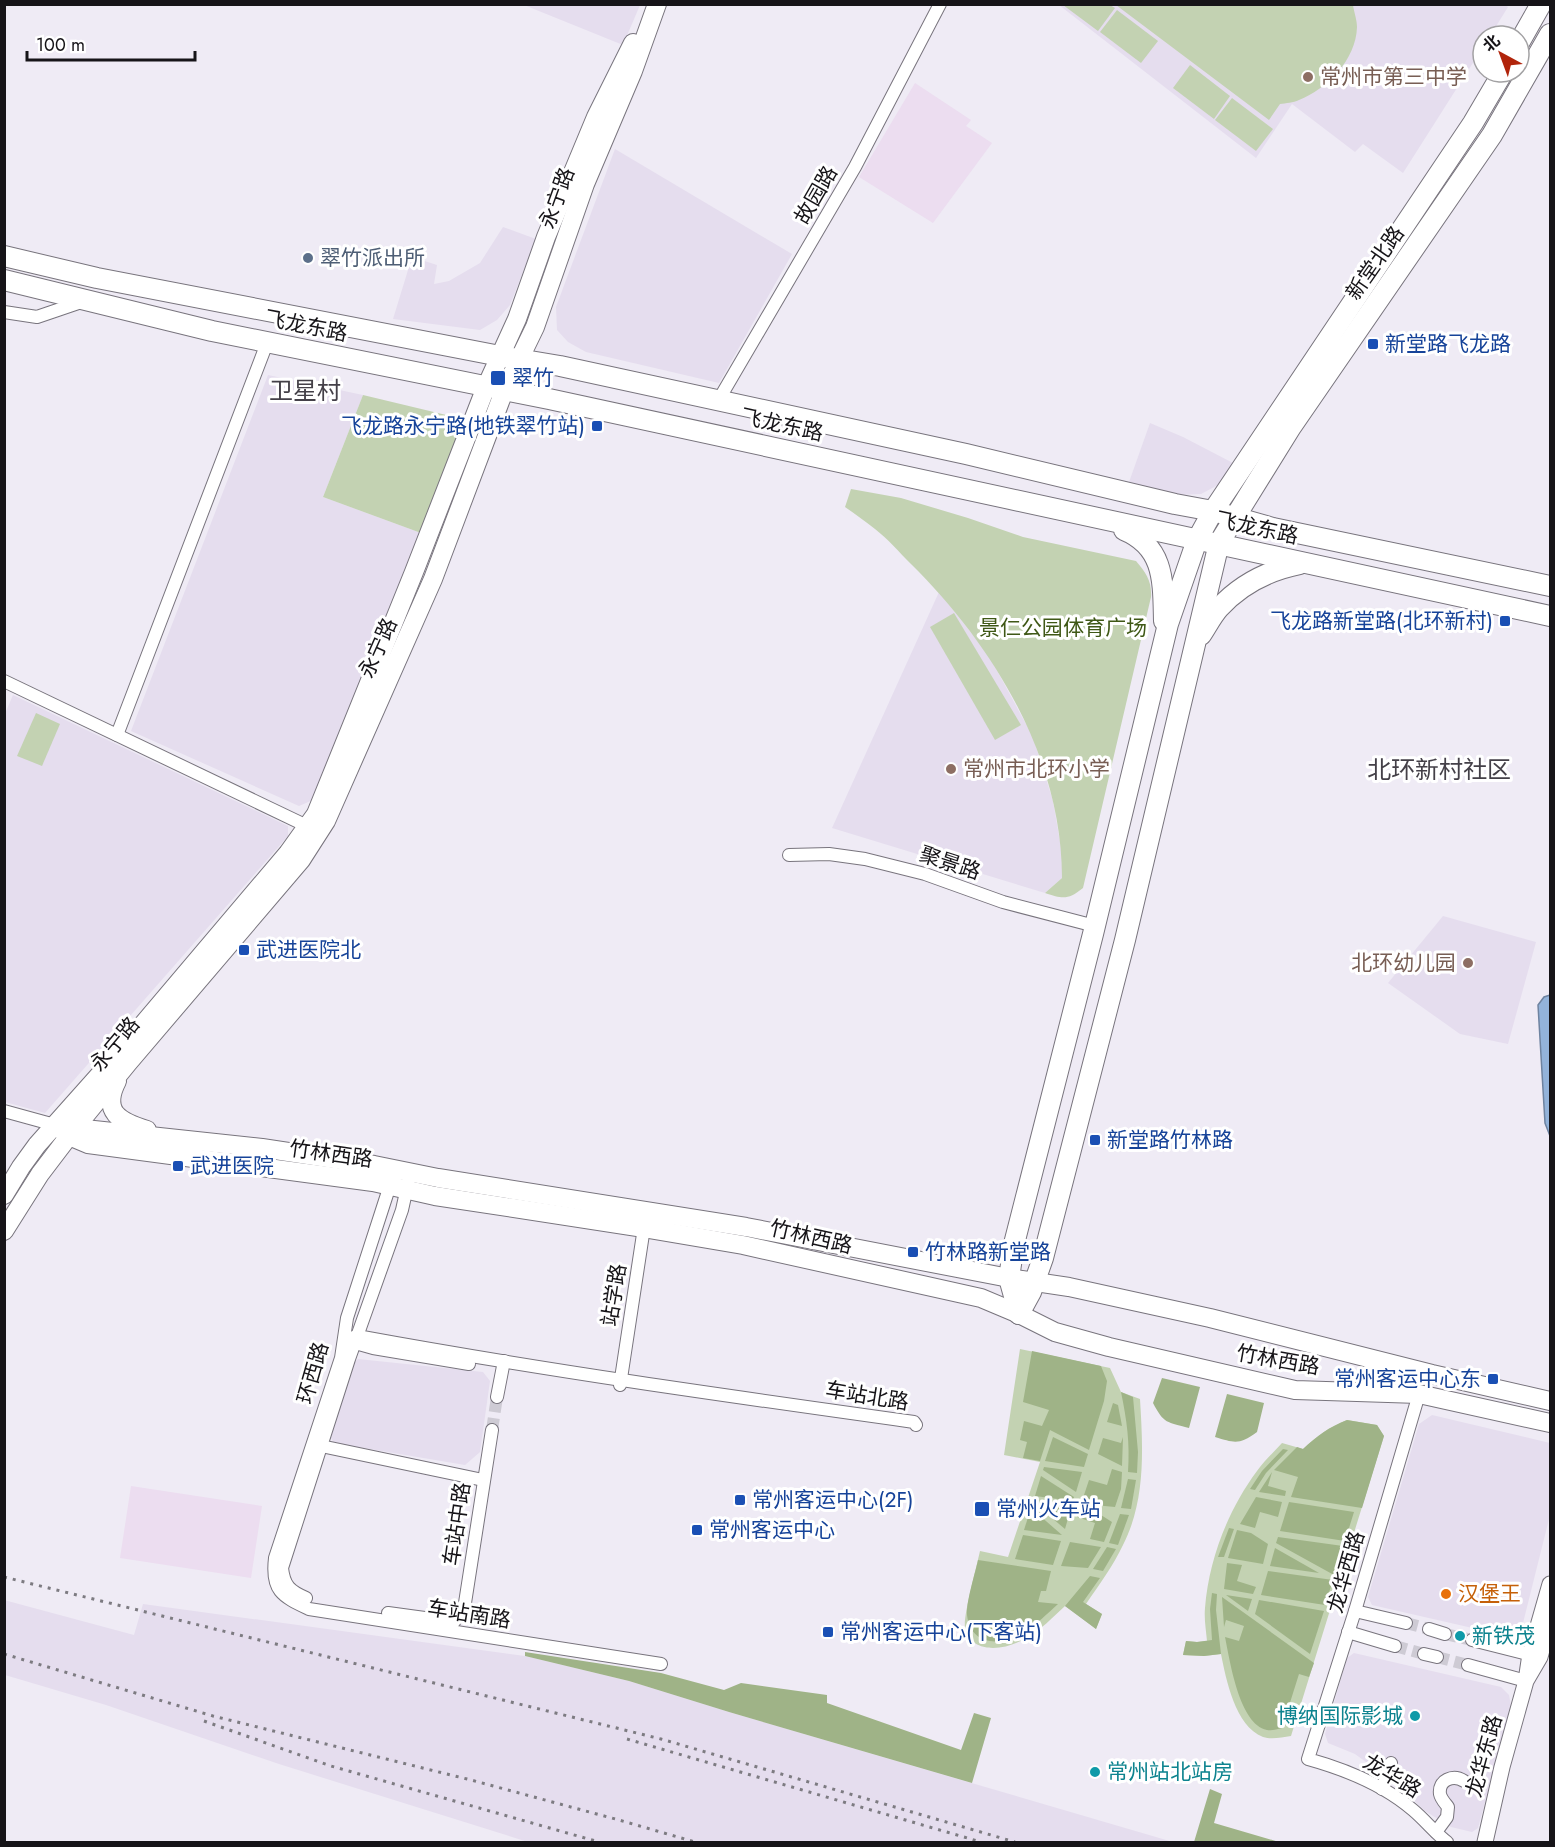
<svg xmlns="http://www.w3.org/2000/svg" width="1555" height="1847" font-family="Jost,'Noto Sans SC',sans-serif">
  <rect width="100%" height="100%" fill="#efebf5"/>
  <g fill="#e5ddee">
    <path d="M1504,4L1508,7L1490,36H1483V47L1403,173L1363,144L1355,152L1292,104L1256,158L1059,5Z"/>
    <path d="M524,5H640L623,45Z"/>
    <path d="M615,149L792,254L719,383L586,352L568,342L557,330L556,307Z"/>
    <path d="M503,227L536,239L510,305L497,320L480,330L393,319L412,257L437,265L434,284L449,281L480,263Z"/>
    <path d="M268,375L363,395L323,497L421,533L313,800L299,806L131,731Z"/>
    <path d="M1150,423L1183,437L1233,463L1218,485L1201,494L1176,495L1128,485Z"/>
    <path d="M939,592L988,654L1033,737L1053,801L1062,853V878L1045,893L832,828Z"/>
    <path d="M13,695L288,826V836L45,1113L5,1102L4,716Z"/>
    <path d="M1443,916L1536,942L1508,1044L1460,1034L1388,983Z"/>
    <path d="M358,1359L483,1372L490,1381L480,1452L465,1465L334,1443L331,1438L351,1365Z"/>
    <path d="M1432,1415L1550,1443V1515L1522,1627L1514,1633L1503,1635L1372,1605L1368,1597L1419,1424Z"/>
    <path d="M4,1600L134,1635L143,1604L525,1656L629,1681L729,1712L1173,1842H528L279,1764L106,1705L5,1675Z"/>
    <path d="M1354,1653L1501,1687L1509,1695L1511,1706L1478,1828L1472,1832L1451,1827L1425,1811L1398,1785L1355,1754L1328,1743L1325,1734L1347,1658Z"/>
  </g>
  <g fill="#ecddf0">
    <path d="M915,83L971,120L966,126L992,143L933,223L859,177Z"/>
    <path d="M131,1486L262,1506L251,1578L120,1558Z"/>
  </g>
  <g fill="#c3d2b2">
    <path d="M1063,5H1110L1115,8L1098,31Z"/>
    <path d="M1116,5H1353C1354,12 1357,20 1357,27C1356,60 1327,89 1299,100C1293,103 1286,103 1280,104L1269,120Z"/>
    <path d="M1117,10L1158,41L1141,63L1100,32Z"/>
    <path d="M1190,65L1230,96L1214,119L1173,88Z"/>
    <path d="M1232,98L1273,129L1256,151L1215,120Z"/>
    <path d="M363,395L463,419L467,426L421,533L323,497Z"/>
    <path d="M851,489L901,498L968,518L1023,537L1136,561C1146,573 1152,581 1151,597L1083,888C1068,900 1063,899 1045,893L1062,878C1062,758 994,646 911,564C899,552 888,539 875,529C865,521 855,514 845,507Z"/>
    <path d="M954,613L1021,725L995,740L930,627Z"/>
    <path d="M36,713L60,724L42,766L17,756Z"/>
    <path d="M1020,1349L1110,1368L1121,1392L1140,1399C1143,1448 1146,1500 1123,1545C1113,1566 1099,1585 1086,1604L1102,1614L1096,1629L1065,1606C1053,1617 1041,1630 1026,1638C1007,1650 971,1656 965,1627C963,1617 977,1565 980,1551L1008,1557L1040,1462L1004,1455Z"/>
    <path d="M1347,1420L1377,1425L1384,1436L1291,1736C1282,1737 1272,1740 1263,1737C1235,1726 1226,1679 1221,1654L1204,1656L1183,1655L1186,1641L1197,1642L1207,1641C1206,1630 1204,1619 1205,1608C1209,1559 1228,1510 1257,1471C1264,1461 1274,1452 1282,1443L1303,1449C1317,1436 1329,1427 1347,1420Z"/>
  </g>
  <g fill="#9fb387">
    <path d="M1032,1351L1101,1366L1107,1381L1104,1401L1089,1450L1050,1430L1040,1461L1023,1458L1027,1442L1020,1440L1024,1421L1042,1426L1049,1410L1023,1402Z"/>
    <path d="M1162,1378L1200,1387L1189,1428C1167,1422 1164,1424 1153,1403Z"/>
    <path d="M1121,1392L1133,1397L1138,1452L1137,1473L1128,1472C1130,1443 1127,1421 1121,1392Z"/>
    <path d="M1227,1394L1264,1403L1257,1432C1239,1445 1235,1443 1215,1437Z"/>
    <path d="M1113,1403L1118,1405L1122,1426L1107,1422Z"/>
    <path d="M1347,1420L1377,1425L1384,1436L1362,1508L1291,1497L1298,1477L1274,1470L1297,1447L1303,1449C1317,1436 1329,1427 1347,1420Z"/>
    <path d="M1053,1437L1088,1454L1084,1467L1045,1461Z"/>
    <path d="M1123,1437L1122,1466L1098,1454L1103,1438L1121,1443Z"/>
    <path d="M1283,1449L1288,1450L1266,1473L1255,1490L1250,1489L1262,1471Z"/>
    <path d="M1044,1467L1082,1472L1076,1492L1043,1470Z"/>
    <path d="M1112,1469L1122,1472L1121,1489L1115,1507L1094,1505L1083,1498L1089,1480L1107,1485Z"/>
    <path d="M1272,1472L1268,1486L1286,1491L1285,1496L1259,1492Z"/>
    <path d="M1041,1476L1074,1497L1073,1501L1035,1496Z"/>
    <path d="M1128,1479L1136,1480L1131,1509L1121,1508Z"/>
    <path d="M1256,1497L1282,1502L1278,1517L1260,1512L1255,1528L1240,1524Z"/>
    <path d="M1033,1502L1071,1508L1065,1529Z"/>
    <path d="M1289,1502L1354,1512L1345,1541L1280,1531Z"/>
    <path d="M1031,1508L1062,1535L1024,1530Z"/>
    <path d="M1080,1508L1093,1510L1112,1522L1104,1542L1090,1539L1095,1523L1077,1517Z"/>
    <path d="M1120,1514L1129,1515L1118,1545L1109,1543Z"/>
    <path d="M1229,1528L1234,1529L1224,1557H1218Z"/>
    <path d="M1237,1530L1251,1533L1268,1544L1263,1564L1228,1558Z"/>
    <path d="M1023,1535L1061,1541L1053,1565L1015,1559Z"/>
    <path d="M1278,1537L1343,1546L1334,1575L1276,1543Z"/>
    <path d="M1070,1542L1101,1547L1088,1568L1061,1566Z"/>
    <path d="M1107,1547L1116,1549L1103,1571L1093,1569Z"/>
    <path d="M1275,1548L1319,1573L1270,1566Z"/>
    <path d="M978,1560L1051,1571L1046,1591H1041L1038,1602L1058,1604C1047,1614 1037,1624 1025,1631C1004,1646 971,1648 967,1615C966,1602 975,1574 978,1560Z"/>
    <path d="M1227,1563L1242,1565L1237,1581L1256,1587L1253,1594L1224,1589Z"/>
    <path d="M1268,1571L1333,1580L1325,1605L1261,1595Z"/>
    <path d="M1090,1576L1100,1578L1083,1602L1102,1614L1096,1629L1065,1606Z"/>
    <path d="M1212,1593L1217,1594L1216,1610L1221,1654L1204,1656L1183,1655L1186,1641L1197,1642L1212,1640L1210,1609Z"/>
    <path d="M1226,1595L1252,1599L1248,1611Z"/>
    <path d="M1222,1597L1314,1663L1309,1677L1299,1674L1282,1728C1277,1729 1272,1731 1267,1730C1239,1724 1230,1661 1225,1637L1239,1641L1244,1626L1226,1620L1224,1627Z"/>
    <path d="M1259,1600L1324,1611L1310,1654L1255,1614Z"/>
    <path d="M525,1652L661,1673L724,1690L741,1683L827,1695V1703L961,1750L974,1713L991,1718L972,1783L729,1712L629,1681L525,1656Z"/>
    <path d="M1210,1789L1222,1794L1214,1823L1279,1842H1194Z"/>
  </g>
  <path fill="#93b3da" stroke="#6e83a0" stroke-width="1.5" d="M1550,995V1136L1545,1123L1538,1005L1544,997Z"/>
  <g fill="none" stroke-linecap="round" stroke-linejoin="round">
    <g stroke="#cecbd4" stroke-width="12" stroke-dasharray="12 6" stroke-linecap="butt">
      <path d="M492,1430L497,1397"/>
      <path d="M1406,1623L1429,1629"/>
      <path d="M1445,1634L1472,1640"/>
      <path d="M1395,1646L1424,1654"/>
      <path d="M1437,1657L1468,1665"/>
    </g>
    <g stroke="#78747d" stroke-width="14">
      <g id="minor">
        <path d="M4,312L37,317L84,301"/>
        <path d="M718,401L855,167L940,4"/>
        <path d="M4,681L307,826"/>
        <path d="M117,735L267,343"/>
        <path d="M789,855L829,854L865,859L925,874L1003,902L1095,926"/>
        <path d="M4,1111L55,1125"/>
        <path d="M392,1179L347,1318L341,1358L275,1558C271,1591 282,1596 309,1609L661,1664"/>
        <path d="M351,1338L357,1336C542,1370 728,1396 914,1422L916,1425"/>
        <path d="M348,1341L373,1348L469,1364"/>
        <path d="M620,1385L645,1221"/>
        <path d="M1419,1394L1355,1611L1308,1759C1344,1769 1384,1785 1413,1810C1425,1820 1435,1833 1447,1842"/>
        <path d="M497,1397L504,1361"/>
        <path d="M321,1446L483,1480"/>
        <path d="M306,1598C290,1591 284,1586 282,1568L349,1359L402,1210L408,1183"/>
        <path d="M1355,1611L1406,1623"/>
        <path d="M388,1613L454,1622L465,1603L492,1430"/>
        <path d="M1429,1629L1445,1634"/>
        <path d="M1348,1632L1395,1646"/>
        <path d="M1472,1640L1536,1656"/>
        <path d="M1424,1654L1437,1657"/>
        <path d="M1468,1665L1526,1681"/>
        <path d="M1382,1789L1391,1763"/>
        <path d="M1436,1832L1447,1817L1448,1807C1445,1803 1441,1799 1440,1794C1438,1780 1453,1774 1464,1781"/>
      </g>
    </g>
    <g stroke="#78747d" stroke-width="17">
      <g id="tertiary">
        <path d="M1527,1674L1530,1654L1550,1584"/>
        <path d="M1485,1842L1502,1767L1526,1681L1540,1657L1550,1622"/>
      </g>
    </g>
    <g stroke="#78747d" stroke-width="20">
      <g id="secondary">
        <path d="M117,1081C101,1112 120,1122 147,1130"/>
        <path d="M55,1125L69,1136L88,1144L373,1182L435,1196L644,1228L743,1245L981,1298L1019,1314L1055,1332L1109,1347L1295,1390L1419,1394L1550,1423"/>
        <path d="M66,1127L262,1148L374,1165L438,1178L746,1227L1009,1278L1069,1287L1210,1318L1432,1374L1550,1401"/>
        <path d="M4,1195L21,1167L37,1145L111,1062L288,853L316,814L414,572L486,387L517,319L546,237L596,117L633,43"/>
        <path d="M4,1231L40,1174L75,1128L128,1063L301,860L326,821L433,579L504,391L535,327L585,184L633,71L657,4"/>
      </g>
    </g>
    <g stroke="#78747d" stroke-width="22">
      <g id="primary">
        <path d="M1519,43L1541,4"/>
        <path d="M4,256L97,278L500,356L560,366L966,454L1175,504L1213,511L1273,528L1550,586"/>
        <path d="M4,280L212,331L549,399L1550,616"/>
        <path d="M1124,530C1165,547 1163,582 1164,621"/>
        <path d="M1201,635C1207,626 1212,616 1219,608C1241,584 1270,570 1300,564"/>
        <path d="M1019,1314L1031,1292L1043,1258L1125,940L1219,543L1291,427L1492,135L1550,34"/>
        <path d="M1019,1314L1009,1278L1014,1244L1093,934L1168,624L1197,540L1213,511L1473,123L1503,72"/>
      </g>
    </g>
    <use href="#minor" stroke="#fff" stroke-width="12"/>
    <use href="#tertiary" stroke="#fff" stroke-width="15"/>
    <use href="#secondary" stroke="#fff" stroke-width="18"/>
    <use href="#primary" stroke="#fff" stroke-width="20"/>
    <g stroke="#7d7b81" stroke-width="3" stroke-dasharray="3 6" stroke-linecap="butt">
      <path d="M4,1577L661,1739L1015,1842"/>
      <path d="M4,1654L213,1716L471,1780L619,1820L695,1842"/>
      <path d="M204,1721L331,1766L599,1842"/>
      <path d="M627,1739L981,1842"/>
    </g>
  </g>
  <g fill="#8d6e63" stroke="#fff" stroke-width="2">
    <circle cx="1308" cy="77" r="6"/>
    <circle cx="951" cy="769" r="6"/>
    <circle cx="1468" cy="963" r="6"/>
  </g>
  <circle fill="#5c6f8a" stroke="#fff" stroke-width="2" cx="308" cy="258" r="6"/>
  <g fill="#1a4fb4" stroke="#fff" stroke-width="2">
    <rect x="1367" y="338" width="12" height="12" rx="3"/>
    <rect x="490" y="370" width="16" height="16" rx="3"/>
    <rect x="591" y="420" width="12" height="12" rx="3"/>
    <rect x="1499" y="615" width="12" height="12" rx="3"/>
    <rect x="238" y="944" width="12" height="12" rx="3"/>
    <rect x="1089" y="1134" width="12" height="12" rx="3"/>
    <rect x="172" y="1160" width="12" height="12" rx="3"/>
    <rect x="907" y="1246" width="12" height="12" rx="3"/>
    <rect x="1487" y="1373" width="12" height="12" rx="3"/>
    <rect x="734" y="1494" width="12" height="12" rx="3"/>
    <rect x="974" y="1501" width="16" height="16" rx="3"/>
    <rect x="691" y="1524" width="12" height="12" rx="3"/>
    <rect x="822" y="1626" width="12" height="12" rx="3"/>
  </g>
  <circle fill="#e8710a" stroke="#fff" stroke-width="2" cx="1446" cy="1594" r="6"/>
  <g fill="#0f9aa8" stroke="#fff" stroke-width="2">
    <circle cx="1460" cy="1636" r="6"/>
    <circle cx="1415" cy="1716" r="6"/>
    <circle cx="1095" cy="1772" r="6"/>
  </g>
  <g text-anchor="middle" stroke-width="6" stroke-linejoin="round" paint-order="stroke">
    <g font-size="21" fill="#785e54" stroke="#fff" text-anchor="start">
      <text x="1320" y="84">常州市第三中学</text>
      <text x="963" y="776">常州市北环小学</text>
      <text x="1456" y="970" text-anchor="end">北环幼儿园</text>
    </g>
    <g font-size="21" fill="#161418" stroke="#fff">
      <text transform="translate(816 195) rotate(-60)" y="7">故园路</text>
      <text transform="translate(557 198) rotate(-70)" y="7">永宁路</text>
      <text transform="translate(1375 263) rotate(-55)" y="7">新堂北路</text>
      <text transform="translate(306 326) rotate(11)" y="7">飞龙东路</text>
      <text transform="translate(782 425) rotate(12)" y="7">飞龙东路</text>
      <text transform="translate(1257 528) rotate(12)" y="7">飞龙东路</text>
      <text transform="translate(378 648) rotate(-66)" y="7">永宁路</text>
      <text transform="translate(950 863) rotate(18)" y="7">聚景路</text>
      <text transform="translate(115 1044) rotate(-50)" y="7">永宁路</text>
      <text transform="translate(331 1154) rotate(8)" y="7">竹林西路</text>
      <text transform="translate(811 1237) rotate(13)" y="7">竹林西路</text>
      <text transform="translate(614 1295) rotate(-81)" y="7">站学路</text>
      <text transform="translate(1278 1360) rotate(10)" y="7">竹林西路</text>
      <text transform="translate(313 1373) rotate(-74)" y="7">环西路</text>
      <text transform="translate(867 1396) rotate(9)" y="7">车站北路</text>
      <text transform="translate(457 1524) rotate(-82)" y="7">车站中路</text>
      <text transform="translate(1346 1572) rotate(-74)" y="7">龙华西路</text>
      <text transform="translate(469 1614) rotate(9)" y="7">车站南路</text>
      <text transform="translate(1484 1756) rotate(-75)" y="7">龙华东路</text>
      <text transform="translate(1392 1776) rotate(31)" y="7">龙华路</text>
    </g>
    <g font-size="21" fill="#4e5e75" stroke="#fff" text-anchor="start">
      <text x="320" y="265">翠竹派出所</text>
    </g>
    <g font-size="21" fill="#164399" stroke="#fff" text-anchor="start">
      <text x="1385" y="351">新堂路飞龙路</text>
      <text x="512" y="385">翠竹</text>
      <text x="585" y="433" text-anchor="end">飞龙路永宁路(地铁翠竹站)</text>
      <text x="1493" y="628" text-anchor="end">飞龙路新堂路(北环新村)</text>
      <text x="256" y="957">武进医院北</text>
      <text x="1107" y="1147">新堂路竹林路</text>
      <text x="190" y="1173">武进医院</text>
      <text x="925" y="1259">竹林路新堂路</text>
      <text x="1481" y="1386" text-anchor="end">常州客运中心东</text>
      <text x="752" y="1507">常州客运中心(2F)</text>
      <text x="996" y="1516">常州火车站</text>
      <text x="709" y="1537">常州客运中心</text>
      <text x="840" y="1639">常州客运中心(下客站)</text>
    </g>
    <g font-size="21" fill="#3f5816" stroke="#fff">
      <text x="1063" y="635">景仁公园体育广场</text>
    </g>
    <g font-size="21" fill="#c56008" stroke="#fff" text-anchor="start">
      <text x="1458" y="1601">汉堡王</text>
    </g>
    <g font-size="21" fill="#0d838f" stroke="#fff" text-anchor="start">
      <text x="1472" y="1643">新铁茂</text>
      <text x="1403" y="1723" text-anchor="end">博纳国际影城</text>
      <text x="1107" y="1779">常州站北站房</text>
    </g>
    <g font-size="24" fill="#444048" stroke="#fff">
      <text x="305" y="399">卫星村</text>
      <text x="1439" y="778">北环新村社区</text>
    </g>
  </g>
  <rect width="1555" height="1847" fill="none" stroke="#161418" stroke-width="12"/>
  <g transform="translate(1501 54) rotate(319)"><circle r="28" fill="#ffffff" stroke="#a2a1a3" stroke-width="1.5"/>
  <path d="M0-4.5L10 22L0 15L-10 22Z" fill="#b1240b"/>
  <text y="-9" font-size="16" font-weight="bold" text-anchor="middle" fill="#161418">北</text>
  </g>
  <path d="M27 51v9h168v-9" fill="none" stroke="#161418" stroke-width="3"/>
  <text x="36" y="51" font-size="18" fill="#161418" stroke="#ffffff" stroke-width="4.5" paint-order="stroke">100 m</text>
</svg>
